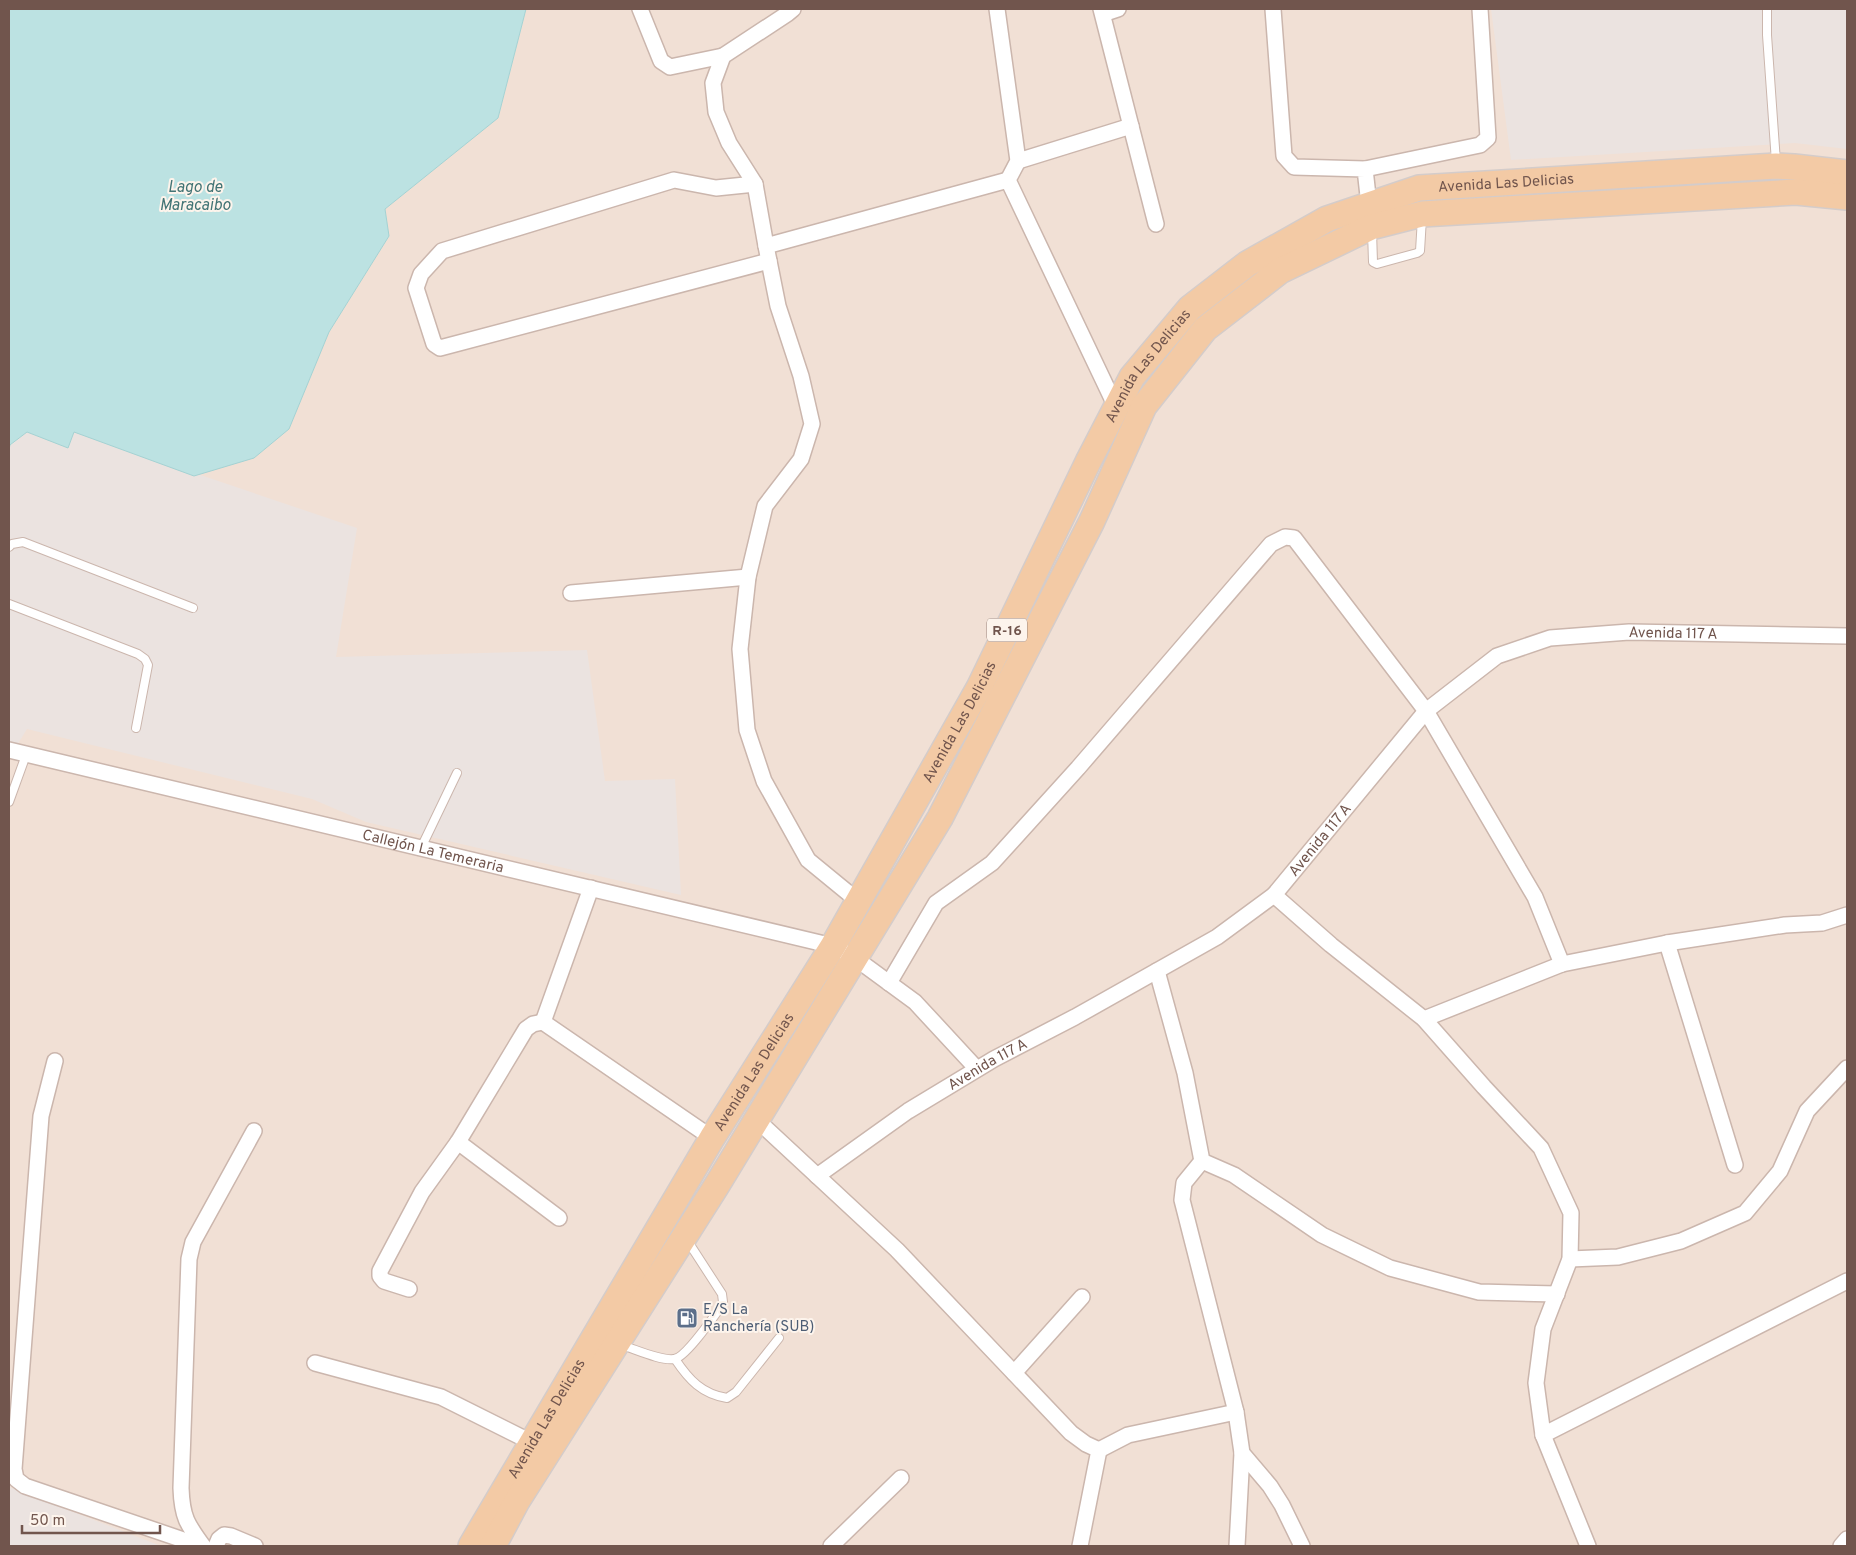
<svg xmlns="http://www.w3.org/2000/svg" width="1856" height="1555" font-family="Overpass,sans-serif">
  <rect width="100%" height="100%" fill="#faefe6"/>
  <path fill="#f1e0d5" d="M526,9H1847V1546H9V449L10,446L73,432L289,429L329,332L389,236L385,209L498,118Z"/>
  <g fill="#ebe3e0">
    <path d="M1491,9H1847V149L1795,143L1511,160Z"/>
    <path d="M27,432L68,448L73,432L357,528L336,657L587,650L605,781L675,779L681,895L366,822L312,799L27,729L9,758V450L10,446Z"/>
    <path d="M9,1487L161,1546H9Z"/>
  </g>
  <path fill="#bce2e2" stroke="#a4d2d3" d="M9,9H526L498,118L385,209L389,236L329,332L289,429L254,458L194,476L74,432L68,448L27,432L10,445L9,449Z"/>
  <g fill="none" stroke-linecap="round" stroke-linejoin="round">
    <g stroke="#cbb6ad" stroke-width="10">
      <g id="service">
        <path d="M1767,9V35L1776,162"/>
        <path d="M1372,231L1373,262L1377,264L1417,253L1420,251L1422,218"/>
        <path d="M9,547L12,544L23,542L193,608"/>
        <path d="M9,604L138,654L145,659L148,665L136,728"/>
        <path d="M9,802L26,755"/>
        <path d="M421,848L457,773"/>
        <path d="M621,1345C635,1349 660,1361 674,1359C685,1358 712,1319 720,1308L723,1302L722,1294L687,1240"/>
        <path d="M675,1359C689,1380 702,1394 727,1398L736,1392L779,1338"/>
      </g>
    </g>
    <g stroke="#cbb6ad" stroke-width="18">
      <g id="minor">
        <path d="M640,9L661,61L670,67L723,56"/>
        <path d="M997,9L1018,161L1008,180"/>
        <path d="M1101,9L1156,224"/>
        <path d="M1273,9L1284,156L1294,167L1365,169L1369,205"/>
        <path d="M1103,14L1118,9"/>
        <path d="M1018,161L1131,126"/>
        <path d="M1365,169L1480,145L1488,138L1480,9"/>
        <path d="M755,184L716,188L674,180L442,251L421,274L416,288L434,344L440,348L769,261"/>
        <path d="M766,246L755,184L729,143L716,112L713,83L723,56L787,14L793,9"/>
        <path d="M571,593L748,577"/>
        <path id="s1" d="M9,750L833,946L855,958L915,1002L977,1069"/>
        <path d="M1274,895L1331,945L1424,1019L1484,1087L1541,1148L1571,1213L1570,1259L1543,1329L1536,1383L1543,1435L1588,1546"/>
        <path d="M858,901L808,860L764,781L747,730L740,649L748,577L765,506L801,459L812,424L801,376L778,306L766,246L1008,180L1116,407"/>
        <path d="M1667,943L1735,1165"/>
        <path d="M1157,971L1185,1073L1202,1161L1234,1175L1322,1235L1390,1268L1479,1292L1557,1294"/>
        <path d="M889,983L936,903L992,863L1078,768L1271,544L1285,537L1294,538L1426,711L1535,897L1562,964"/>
        <path d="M1424,1019L1562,964L1667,943L1785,925L1822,923L1847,915"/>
        <path d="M543,1022L591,888"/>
        <path d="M55,1061L41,1116L14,1469L16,1479L25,1486L201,1546"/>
        <path d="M757,1120L897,1250L1071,1433L1086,1444L1099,1450L1080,1546"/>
        <path d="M458,1142L559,1218"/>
        <path d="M1202,1161L1184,1183L1182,1200L1236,1412L1242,1453L1270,1486L1282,1505L1302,1546"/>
        <path id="s2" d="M817,1176L908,1111L994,1059L1075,1017L1217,937L1274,895L1426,711L1497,656L1550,638L1629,632L1847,636"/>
        <path d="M1570,1259L1618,1257L1681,1241L1745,1213L1780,1171L1807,1111L1847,1068"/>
        <path d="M409,1289L384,1281L380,1276V1271L422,1192L458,1142L526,1029L533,1024L543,1022L712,1138"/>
        <path d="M315,1363L441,1397L531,1442"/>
        <path d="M1014,1373L1082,1297"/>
        <path d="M1543,1435L1847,1281"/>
        <path d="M1099,1450L1128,1435L1236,1412"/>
        <path d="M203,1546C187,1524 182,1517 181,1488L189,1259L193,1242L254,1131"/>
        <path d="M216,1546L219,1539L224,1535L231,1536L255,1546"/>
        <path d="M831,1546L901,1478"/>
        <path d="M1237,1546L1242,1453"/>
        <path d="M1841,1546L1847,1539"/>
      </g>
    </g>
    <g stroke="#d4ccca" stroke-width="28">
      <g id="primary">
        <path id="s3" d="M471,1546L712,1138L833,946L979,688L1088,462L1132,377L1190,308L1247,264L1327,219L1419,188L1776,166L1794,167L1847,173"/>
        <path d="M493,1546L517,1501L717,1185L940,818L1092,521L1144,406L1205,329L1280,271L1371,227L1422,214L1796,192L1847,197"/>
      </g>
    </g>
    <use href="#service" stroke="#fff" stroke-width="8"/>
    <use href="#minor" stroke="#fff" stroke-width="15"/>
    <use href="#primary" stroke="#f3caa5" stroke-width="25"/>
  </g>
  <defs>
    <g id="fuel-square" transform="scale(1.125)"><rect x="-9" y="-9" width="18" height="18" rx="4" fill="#5c6f8a" stroke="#fdf4ec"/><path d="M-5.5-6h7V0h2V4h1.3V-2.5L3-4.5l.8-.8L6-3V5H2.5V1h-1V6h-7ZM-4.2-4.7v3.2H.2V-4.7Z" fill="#fff"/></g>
  </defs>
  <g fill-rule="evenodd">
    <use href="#fuel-square" x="687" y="1318"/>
  </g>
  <g text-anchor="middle" stroke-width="4" stroke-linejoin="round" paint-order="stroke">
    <rect fill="#fdf4ec" stroke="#9b857d" stroke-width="1" x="987" y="618.5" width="40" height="23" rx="4"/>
    <g font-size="14" font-weight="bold" fill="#71554d">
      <text x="1007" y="635">R-16</text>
    </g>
    <g font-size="15" fill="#71554d" stroke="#fdf4ec">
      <text dy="5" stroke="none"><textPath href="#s3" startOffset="1782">Avenida Las Delicias</textPath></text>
      <text dy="5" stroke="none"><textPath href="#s3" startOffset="1362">Avenida Las Delicias</textPath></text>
      <text dy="5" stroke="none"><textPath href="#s2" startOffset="1045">Avenida 117 A</textPath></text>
      <text dy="5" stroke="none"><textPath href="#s3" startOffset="958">Avenida Las Delicias</textPath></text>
      <text dy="5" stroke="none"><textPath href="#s2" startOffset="609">Avenida 117 A</textPath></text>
      <text dy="5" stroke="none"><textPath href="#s1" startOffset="436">Callejón La Temeraria</textPath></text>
      <text dy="5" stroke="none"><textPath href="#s2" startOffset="204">Avenida 117 A</textPath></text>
      <text dy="5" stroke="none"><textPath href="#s3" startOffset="552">Avenida Las Delicias</textPath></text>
      <text dy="5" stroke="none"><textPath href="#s3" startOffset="148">Avenida Las Delicias</textPath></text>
    </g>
    <g font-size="15" fill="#4e5e75" stroke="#fdf4ec" text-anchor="start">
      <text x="703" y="1314">E/S La<tspan x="703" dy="17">Ranchería (SUB)</tspan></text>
    </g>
    <g font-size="16" font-style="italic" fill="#427475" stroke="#fdf4ec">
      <text x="195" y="192">Lago de<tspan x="195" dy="18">Maracaibo</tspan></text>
    </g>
  </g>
  <rect width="1856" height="1555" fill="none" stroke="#71554d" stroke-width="20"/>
  <path d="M22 1525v8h138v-8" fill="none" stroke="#71554d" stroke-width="2.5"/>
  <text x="30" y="1525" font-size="15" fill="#71554d" stroke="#fdf4ec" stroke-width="4" paint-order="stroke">50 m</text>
</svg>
